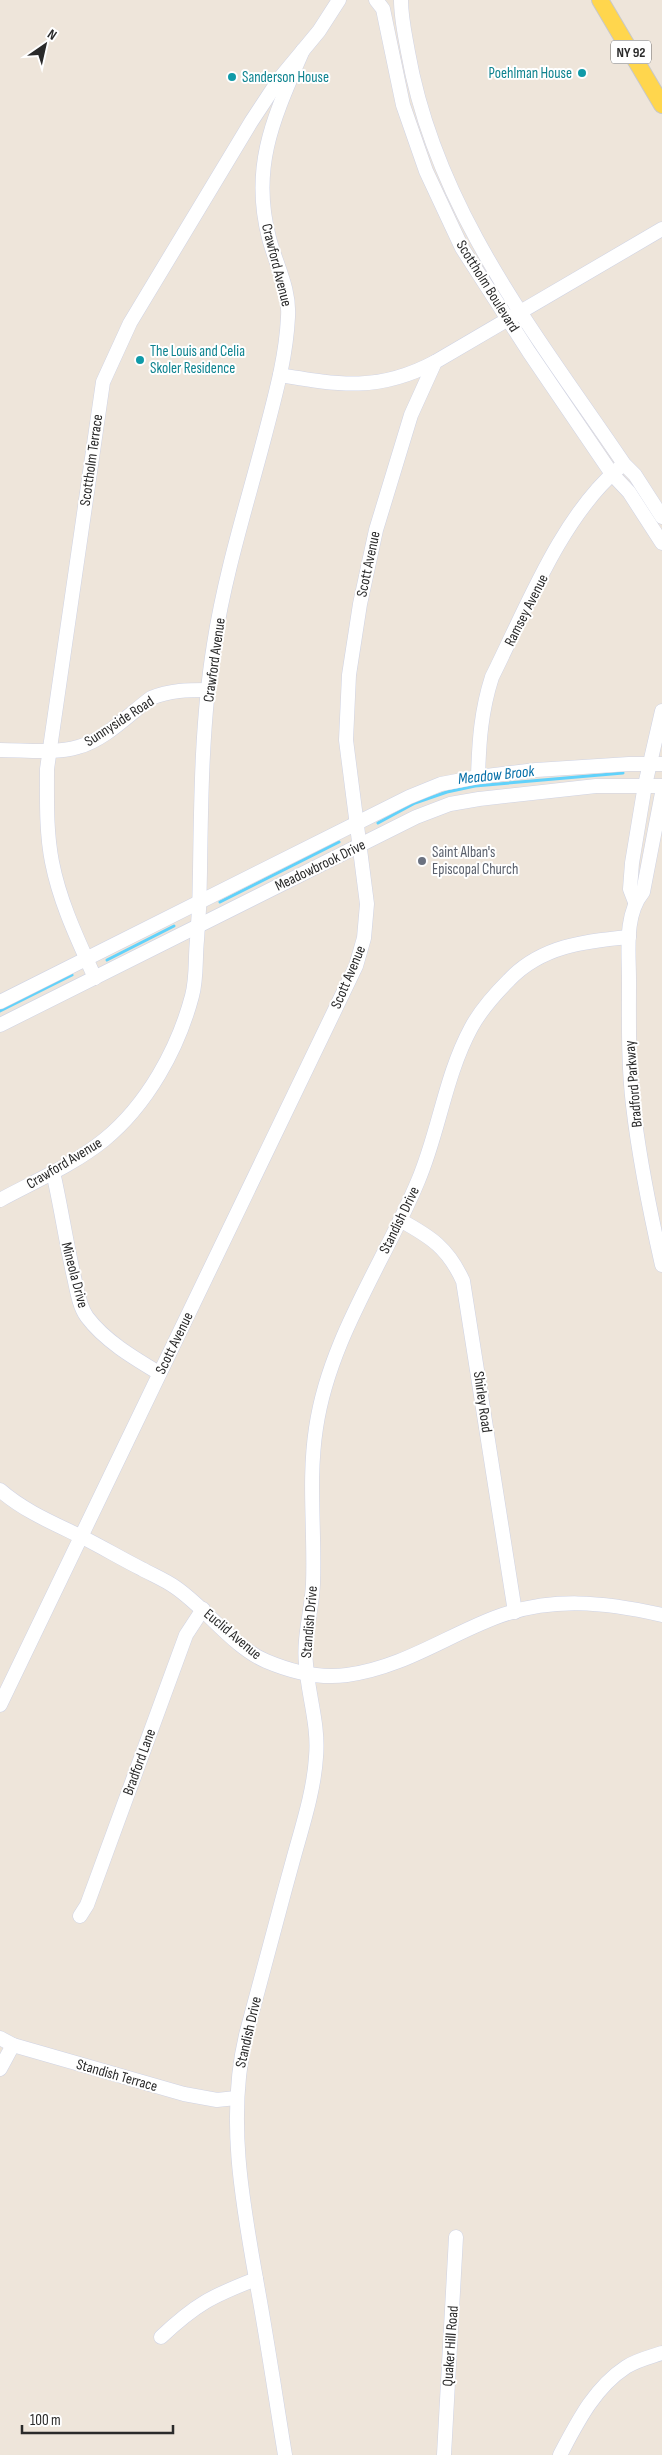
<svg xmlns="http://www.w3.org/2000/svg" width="662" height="2455" font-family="'Sofia Sans Condensed',sans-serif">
  <rect width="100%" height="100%" fill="#eee5da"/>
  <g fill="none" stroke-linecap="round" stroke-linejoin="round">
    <g stroke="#61d2fb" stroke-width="3">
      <path d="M378,823L415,803L447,792L475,786L623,773"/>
      <path d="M220,902L339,842"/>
      <path d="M107,960L174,926"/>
      <path d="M0,1011L72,975"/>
    </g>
    <g stroke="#cfd3e4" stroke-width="15">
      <g id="minor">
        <path d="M376,0L383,9L403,105L426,171L462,248L529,352L612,474L629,492L662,543"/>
        <path d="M401,0C401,18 405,35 408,52C436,211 536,334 624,464L635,475L662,517"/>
        <path d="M280,375C339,385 379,392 435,362"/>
        <path d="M0,750C25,750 54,754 78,747C105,740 129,714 151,698C170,690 188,690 208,690"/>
        <path d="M478,777C479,742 481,711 492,677C526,609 561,517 619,468"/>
        <path d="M662,793L643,892C624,915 629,951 629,980C629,1021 628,1063 633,1105C639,1158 650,1212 662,1265"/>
        <path d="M635,902L630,889L632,863L645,785L662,711"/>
        <path d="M95,978C78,940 60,903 52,862C46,831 47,800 47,769L103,382L130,323L251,122L280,78L319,31L339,0"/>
        <path d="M0,1002L409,797L441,784L478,777L536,770L629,764H662"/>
        <path d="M0,1025L416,817L450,804L479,799L596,786H662"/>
        <path d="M53,1172C61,1207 66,1242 74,1277C77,1290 79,1306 87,1317C105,1341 134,1358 159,1373"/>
        <path d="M0,1200C35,1181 73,1165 104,1140C147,1105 178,1049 192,996C197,978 195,959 197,940C199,917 200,894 200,871C201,795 202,718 214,644C225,573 247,504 265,435C275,396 286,358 288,317C290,289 276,265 269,238C250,165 275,115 303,50"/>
        <path d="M400,1220C431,1237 448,1248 463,1281L515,1612"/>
        <path d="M0,1490C24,1511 53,1523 82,1537C102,1547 122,1559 142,1569C153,1575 165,1580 175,1587C206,1608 233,1647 266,1661C292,1672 319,1679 347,1675C401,1668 445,1637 494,1618C551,1596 605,1602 662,1615"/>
        <path d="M0,1705L356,966L364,938L367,904L346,740L349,675L360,604L376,530L411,415L435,362L662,229"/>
        <path d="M80,1916L87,1905L186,1635L203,1609"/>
        <path d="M0,2038L13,2045L184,2094L217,2100L236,2098"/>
        <path d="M0,2069L13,2045"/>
        <path d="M161,2337C196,2304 212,2296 256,2279"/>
        <path d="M285,2455C276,2400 268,2345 258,2290C243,2206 226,2119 246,2035C262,1976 277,1918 293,1860C302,1827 314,1791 316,1757C319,1725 308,1695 306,1664C303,1638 312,1610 313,1584C315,1531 308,1480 316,1428C329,1339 384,1263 418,1181C439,1132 445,1076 471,1028C480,1011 495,994 509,980C541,946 585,941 629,937"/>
        <path d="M444,2455L456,2237"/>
        <path d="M560,2455C577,2423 594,2388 626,2367C637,2360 650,2357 662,2353"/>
      </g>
    </g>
    <g stroke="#c8c8c8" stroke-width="18">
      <path id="major" d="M600,0L662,105"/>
    </g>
    <use href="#minor" stroke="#fff" stroke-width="14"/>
    <use href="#major" stroke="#ffd64d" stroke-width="16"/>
  </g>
  <g fill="#0f9aa8" stroke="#fff" stroke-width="2">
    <circle cx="582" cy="73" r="5"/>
    <circle cx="232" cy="77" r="5"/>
    <circle cx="140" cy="360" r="5"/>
  </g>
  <circle fill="#6b7280" stroke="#fff" stroke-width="2" cx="422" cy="861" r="5"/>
  <g text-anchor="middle" stroke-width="4" stroke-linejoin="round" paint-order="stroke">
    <rect fill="#fff" stroke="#6a6a6a" stroke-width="1" x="611" y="40.5" width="40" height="23" rx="4"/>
    <g font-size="14" font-weight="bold" fill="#2a2a2a">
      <text x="631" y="57">NY 92</text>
    </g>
    <g font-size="15" fill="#0d838f" stroke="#fff" text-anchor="start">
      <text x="572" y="78" text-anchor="end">Poehlman House</text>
      <text x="242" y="82">Sanderson House</text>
      <text x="150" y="356">The Louis and Celia<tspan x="150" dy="17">Skoler Residence</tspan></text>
    </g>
    <g font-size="15" fill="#2a2a2a" stroke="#fff">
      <text transform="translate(277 265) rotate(76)" y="5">Crawford Avenue</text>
      <text transform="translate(488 286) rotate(58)" y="5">Scottholm Boulevard</text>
      <text transform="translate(91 460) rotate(-82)" y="5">Scottholm Terrace</text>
      <text transform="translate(368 564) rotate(-78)" y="5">Scott Avenue</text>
      <text transform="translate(526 610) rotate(-63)" y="5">Ramsey Avenue</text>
      <text transform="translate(214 660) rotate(-82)" y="5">Crawford Avenue</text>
      <text transform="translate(119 721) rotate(-33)" y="5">Sunnyside Road</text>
      <text transform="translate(320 865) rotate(-26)" y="5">Meadowbrook Drive</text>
      <text transform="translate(348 977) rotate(-67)" y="5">Scott Avenue</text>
      <text transform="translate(633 1084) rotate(-95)" y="5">Bradford Parkway</text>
      <text transform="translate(64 1163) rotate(-31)" y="5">Crawford Avenue</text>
      <text transform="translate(399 1220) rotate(-64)" y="5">Standish Drive</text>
      <text transform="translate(75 1275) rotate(75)" y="5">Mineola Drive</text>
      <text transform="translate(174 1343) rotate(-64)" y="5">Scott Avenue</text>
      <text transform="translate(483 1402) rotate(82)" y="5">Shirley Road</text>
      <text transform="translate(309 1622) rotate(-85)" y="5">Standish Drive</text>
      <text transform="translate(233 1634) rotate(40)" y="5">Euclid Avenue</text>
      <text transform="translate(139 1762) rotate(-70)" y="5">Bradford Lane</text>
      <text transform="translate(248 2032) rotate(-77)" y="5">Standish Drive</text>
      <text transform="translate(117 2075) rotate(16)" y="5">Standish Terrace</text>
      <text transform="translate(450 2346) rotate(-86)" y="5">Quaker Hill Road</text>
    </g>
    <g font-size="15" fill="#5b616d" stroke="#fff" text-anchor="start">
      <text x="432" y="857">Saint Alban's<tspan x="432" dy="17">Episcopal Church</tspan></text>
    </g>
    <g font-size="16" font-style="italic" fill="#006da7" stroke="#fff">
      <text transform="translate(496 774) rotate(-6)" y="6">Meadow Brook</text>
    </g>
  </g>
  <g transform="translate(45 45) rotate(34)" stroke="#ffffff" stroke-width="4" paint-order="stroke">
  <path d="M0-4L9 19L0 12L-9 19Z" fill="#2a2a2a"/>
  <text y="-8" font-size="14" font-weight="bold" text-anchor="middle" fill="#2a2a2a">N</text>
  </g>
  <path d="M22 2425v8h151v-8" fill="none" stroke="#2a2a2a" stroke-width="2.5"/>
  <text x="30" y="2425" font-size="15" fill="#2a2a2a" stroke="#ffffff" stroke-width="4" paint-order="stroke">100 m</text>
</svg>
